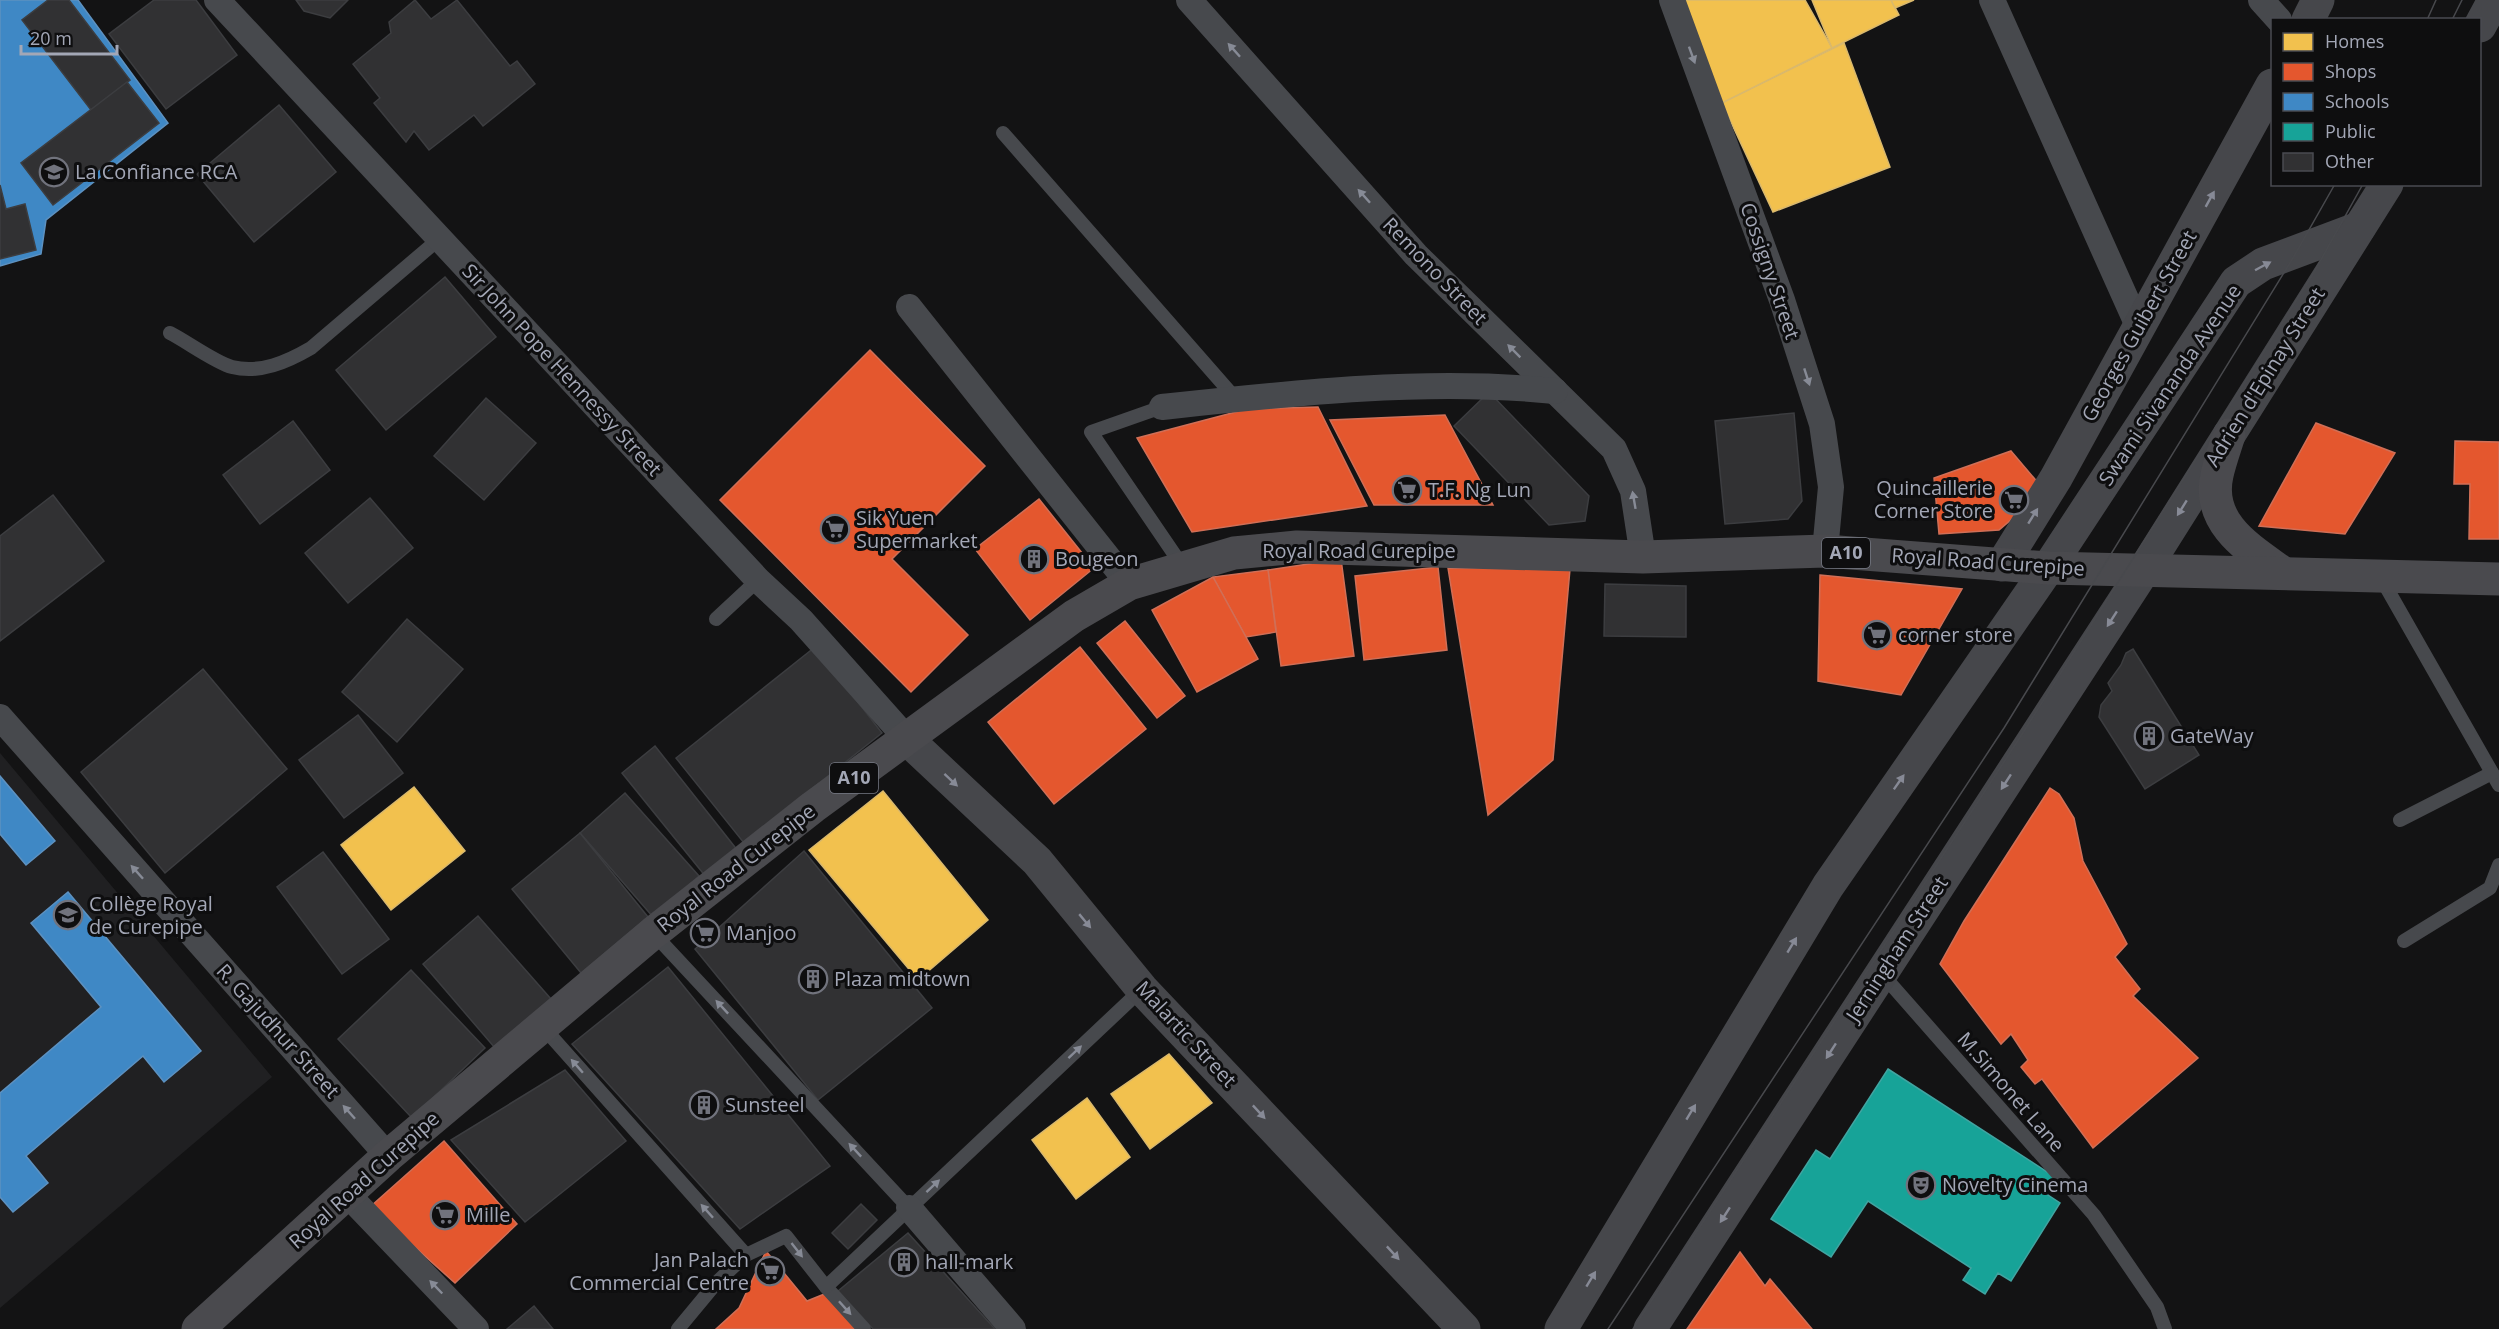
<svg xmlns="http://www.w3.org/2000/svg" width="2499" height="1329" font-family="'Open Sans',sans-serif">
  <rect width="100%" height="100%" fill="#131314"/>
  <path fill="#202022" d="M0,753L272,1077L0,1308Z"/>
  <g fill="#f2c14e" stroke="#dab96d" stroke-width="1.5">
    <path d="M1673,0H1805L1832,48L1722,103Z"/>
    <path d="M1812,0H1891L1899,15L1832,48Z"/>
    <path d="M1891,0H1914L1895,8Z"/>
    <path d="M1844,43L1890,167L1773,212L1722,103Z"/>
    <path d="M414,787L465,851L391,910L341,845Z"/>
    <path d="M883,791L988,920L918,980L809,850Z"/>
    <path d="M1169,1054L1212,1103L1150,1149L1111,1094Z"/>
    <path d="M1087,1098L1130,1157L1076,1199L1032,1140Z"/>
  </g>
  <g fill="#e4572e" stroke="#d06f57" stroke-width="1.5">
    <path d="M870,350L985,466L892,559L968,635L911,692L720,500Z"/>
    <path d="M1318,407L1367,506L1192,532L1137,438L1247,409Z"/>
    <path d="M1445,415L1493,505H1374L1330,420Z"/>
    <path d="M2316,423L2395,453L2345,534L2259,526Z"/>
    <path d="M2455,441L2499,442V539H2469L2470,484H2454Z"/>
    <path d="M2011,451L2045,491L1999,530L1939,534L1934,478Z"/>
    <path d="M1039,499L1094,568L1030,620L975,549Z"/>
    <path d="M1341,559L1354,656L1281,666L1268,570Z"/>
    <path d="M1438,567L1447,650L1364,660L1355,576Z"/>
    <path d="M1448,568L1570,569L1553,760L1488,815Z"/>
    <path d="M1268,570L1276,632L1246,637L1213,577Z"/>
    <path d="M1820,575L1962,589L1901,695L1818,681Z"/>
    <path d="M1213,577L1258,659L1197,692L1152,610Z"/>
    <path d="M1125,621L1185,696L1157,718L1097,643Z"/>
    <path d="M1080,647L1146,729L1054,804L988,722Z"/>
    <path d="M2050,788L2059,794L2074,818L2083,861L2127,944L2115,957L2140,989L2133,996L2198,1058L2093,1148L2042,1079L2035,1084L2021,1067L2028,1060L2011,1034L2001,1044L1940,964L1964,921Z"/>
    <path d="M444,1141L517,1224L455,1283L370,1207Z"/>
    <path d="M766,1251L807,1301L832,1291L866,1329H716L739,1308Z"/>
    <path d="M1740,1252L1765,1286L1770,1279L1812,1329H1687Z"/>
  </g>
  <g fill="#3f88c5" stroke="#5d91c0" stroke-width="1.5">
    <path d="M0,0H78L168,123L46,220L41,254L0,266Z"/>
    <path d="M0,776L55,841L26,865L0,834Z"/>
    <path d="M68,892L201,1051L164,1082L143,1056L26,1156L48,1183L13,1212L0,1197V1093L101,1007L31,923Z"/>
  </g>
  <path fill="#17a398" stroke="#41a4a1" stroke-width="1.5" d="M1888,1069L2055,1177L2045,1193L2060,1203L2011,1281L1998,1273L1985,1294L1963,1280L1971,1268L1868,1201L1831,1257L1771,1219L1816,1150L1830,1159Z"/>
  <g fill="#313133" stroke="#3c3d40" stroke-width="1.5">
    <path d="M48,0H69L130,80L91,110L22,20Z"/>
    <path d="M154,0H196L237,55L166,109L109,34Z"/>
    <path d="M296,0H348L330,18L304,11Z"/>
    <path d="M415,0L431,19L457,0L510,66L517,61L535,84L483,126L474,115L429,150L414,131L406,142L374,103L380,98L353,64L391,33L389,22Z"/>
    <path d="M127,82L159,123L53,205L21,163Z"/>
    <path d="M279,105L336,172L254,242L197,174Z"/>
    <path d="M0,185L6,209L25,204L36,250L0,259Z"/>
    <path d="M445,277L496,337L386,430L336,370Z"/>
    <path d="M1489,392L1589,496L1585,521L1549,525L1454,426Z"/>
    <path d="M486,398L536,443L484,500L434,456Z"/>
    <path d="M1794,413L1802,501L1788,519L1725,524L1715,421Z"/>
    <path d="M293,421L330,470L260,524L223,475Z"/>
    <path d="M53,495L104,561L0,641V536Z"/>
    <path d="M370,498L413,548L348,603L305,553Z"/>
    <path d="M1605,584L1686,586V637L1604,636Z"/>
    <path d="M407,619L463,669L397,742L342,692Z"/>
    <path d="M815,647L882,733L744,843L676,758Z"/>
    <path d="M2133,649L2199,755L2145,789L2099,717L2101,705L2112,691L2108,683L2121,665L2126,653Z"/>
    <path d="M203,669L287,769L165,873L81,772Z"/>
    <path d="M358,715L403,773L344,818L299,760Z"/>
    <path d="M655,746L738,851L706,877L622,773Z"/>
    <path d="M625,793L699,876L653,917L580,833Z"/>
    <path d="M580,833L648,917L581,973L512,889Z"/>
    <path d="M804,851L932,1008L818,1100L695,949Z"/>
    <path d="M323,852L389,939L342,974L277,887Z"/>
    <path d="M478,916L551,999L495,1048L423,964Z"/>
    <path d="M668,967L830,1166L740,1229L572,1044Z"/>
    <path d="M411,970L485,1048L412,1118L338,1039Z"/>
    <path d="M565,1070L626,1141L525,1222L451,1140Z"/>
    <path d="M861,1204L877,1220L848,1249L832,1233Z"/>
    <path d="M908,1233L995,1329H873L838,1291Z"/>
    <path d="M534,1306L553,1329H507Z"/>
  </g>
  <g fill="none" stroke-linecap="round" stroke-linejoin="round">
    <g stroke="#47494d" stroke-width="14">
      <path d="M1003,133L1236,399"/>
      <path d="M170,333C186,341 216,363 232,367C260,374 287,362 311,348L439,239"/>
      <path d="M1162,407L1091,432L1183,567"/>
      <path d="M2381,578L2499,785"/>
      <path d="M716,619L758,580"/>
      <path d="M2400,820L2492,773"/>
      <path d="M653,933L909,1208"/>
      <path d="M2404,941L2490,888L2499,865"/>
      <path d="M1882,974L2094,1215L2157,1307L2165,1329"/>
      <path d="M542,1026L746,1255"/>
      <path d="M826,1287L864,1329"/>
      <path d="M678,1329L717,1282L746,1255L786,1236L826,1287L1142,989"/>
    </g>
    <g stroke="#47494d" stroke-width="26">
      <path d="M217,0L758,580L801,620L908,740"/>
      <path d="M1189,0L1416,255L1614,449L1633,491L1643,557"/>
      <path d="M1672,0L1782,300L1822,424L1831,487L1825,551"/>
      <path d="M1992,0L2139,328"/>
      <path d="M2261,0L2279,20"/>
      <path d="M909,307L1129,584"/>
      <path d="M1162,407C1291,393 1426,378 1555,391"/>
      <path d="M0,717L388,1156"/>
      <path d="M346,1193L476,1329"/>
      <path d="M909,1208L1013,1329"/>
    </g>
    <g stroke="#46474b" stroke-width="33">
      <path d="M2308,20L2318,0"/>
      <path d="M2480,26L2494,0"/>
      <path d="M2002,565L2056,478L2272,85"/>
      <path d="M908,740L1037,861L1142,989L1464,1329"/>
      <path d="M1561,1329L1828,886L2048,568L2236,282L2263,264L2359,228"/>
      <path d="M1650,1329L2144,570L2387,184"/>
    </g>
    <g stroke="#4a4a4e" stroke-width="33">
      <path d="M2229,435C2225,448 2220,461 2217,475C2206,524 2250,549 2283,573"/>
      <path d="M198,1329L388,1156L653,933L813,807L1074,616L1129,584L1234,553L1297,547L1643,557L1825,551L2048,568L2499,579"/>
    </g>
    <g stroke="#48494d" stroke-width="1.5">
      <path d="M2427,20L2436,0"/>
      <path d="M2452,20L2462,0"/>
      <path d="M1608,1329L2004,728L2293,258L2335,184"/>
      <path d="M1633,1329L2019,739L2313,274L2363,184"/>
    </g>
  </g>
  <defs><path id="oneway-solid" d="M-6-.8H1V-3.2L6.5 0L1 3.2V.8H-6Z" transform="scale(1.5)"/></defs>
  <g fill="#878b96">
    <use href="#oneway-solid" transform="translate(1234 50) rotate(-132)"/>
    <use href="#oneway-solid" transform="translate(1692 55) rotate(70)"/>
    <use href="#oneway-solid" transform="translate(1364 196) rotate(-132)"/>
    <use href="#oneway-solid" transform="translate(1514 351) rotate(-135)"/>
    <use href="#oneway-solid" transform="translate(1807 377) rotate(72)"/>
    <use href="#oneway-solid" transform="translate(1634 500) rotate(-100)"/>
    <use href="#oneway-solid" transform="translate(137 872) rotate(-132)"/>
    <use href="#oneway-solid" transform="translate(722 1007) rotate(-133)"/>
    <use href="#oneway-solid" transform="translate(1075 1052) rotate(-43)"/>
    <use href="#oneway-solid" transform="translate(577 1066) rotate(-131)"/>
    <use href="#oneway-solid" transform="translate(349 1112) rotate(-132)"/>
    <use href="#oneway-solid" transform="translate(855 1150) rotate(-133)"/>
    <use href="#oneway-solid" transform="translate(933 1186) rotate(-43)"/>
    <use href="#oneway-solid" transform="translate(707 1211) rotate(-132)"/>
    <use href="#oneway-solid" transform="translate(797 1250) rotate(52)"/>
    <use href="#oneway-solid" transform="translate(436 1287) rotate(-134)"/>
    <use href="#oneway-solid" transform="translate(845 1308) rotate(48)"/>
  </g>
  <g fill="#878a96">
    <use href="#oneway-solid" transform="translate(2210 199) rotate(-61)"/>
    <use href="#oneway-solid" transform="translate(2263 266) rotate(-28)"/>
    <use href="#oneway-solid" transform="translate(2182 508) rotate(122)"/>
    <use href="#oneway-solid" transform="translate(2033 516) rotate(-58)"/>
    <use href="#oneway-solid" transform="translate(2112 619) rotate(123)"/>
    <use href="#oneway-solid" transform="translate(951 780) rotate(43)"/>
    <use href="#oneway-solid" transform="translate(1899 782) rotate(-55)"/>
    <use href="#oneway-solid" transform="translate(2006 782) rotate(123)"/>
    <use href="#oneway-solid" transform="translate(1085 921) rotate(50)"/>
    <use href="#oneway-solid" transform="translate(1792 945) rotate(-59)"/>
    <use href="#oneway-solid" transform="translate(1831 1051) rotate(123)"/>
    <use href="#oneway-solid" transform="translate(1259 1112) rotate(47)"/>
    <use href="#oneway-solid" transform="translate(1691 1112) rotate(-59)"/>
    <use href="#oneway-solid" transform="translate(1725 1215) rotate(123)"/>
    <use href="#oneway-solid" transform="translate(1393 1253) rotate(47)"/>
    <use href="#oneway-solid" transform="translate(1591 1279) rotate(-59)"/>
  </g>
  <defs>
    <g id="school-ring" transform="scale(1.5)"><circle r="9.5" fill="#0e0e0f" stroke="#71737d" stroke-width="1.5"/><path d="M0-5L7-2L0 1L-7-2ZM-4 1L0 2.5L4 1V4Q0 6-4 4Z" fill="#71737d"/></g>
    <g id="supermarket-ring" transform="scale(1.5)"><circle r="9.5" fill="#0e0e0f" stroke="#71737d" stroke-width="1.5"/><path d="M-6-5.5h2.5l.6 2H6L4.5 2H-2.5L-4.4-4H-6ZM-1.5 3.2a1.3 1.3 0 1 0 .1 0ZM3 3.2a1.3 1.3 0 1 0 .1 0Z" fill="#71737d"/></g>
    <g id="building-ring" transform="scale(1.5)"><circle r="9.5" fill="#0e0e0f" stroke="#71737d" stroke-width="1.5"/><path d="M-4-6H4V6H1V3H-1V6H-4ZM-2.5-4.3h1.7v1.8h-1.7ZM.8-4.3h1.7v1.8H.8ZM-2.5-1h1.7V.8h-1.7ZM.8-1h1.7V.8H.8Z" fill="#71737d"/></g>
    <g id="university-ring" transform="scale(1.5)"><circle r="9.5" fill="#0e0e0f" stroke="#71737d" stroke-width="1.5"/><path d="M0-5L7-2L0 1L-7-2ZM-4 1L0 2.5L4 1V4Q0 6-4 4Z" fill="#71737d"/></g>
    <g id="theatre-ring" transform="scale(1.5)"><circle r="9.5" fill="#0e0e0f" stroke="#71737d" stroke-width="1.5"/><path d="M-5-5.5Q0-4 5-5.5V0Q5 5 0 6Q-5 5-5 0ZM-3.3-2.5H-1v1.5H-3.3ZM1-2.5H3.3v1.5H1ZM-2.8 1Q0 5.5 2.8 1Z" fill="#71737d"/></g>
  </defs>
  <g fill-rule="evenodd">
    <use href="#school-ring" x="54" y="172"/>
    <use href="#supermarket-ring" x="1407" y="490"/>
    <use href="#supermarket-ring" x="2014" y="500"/>
    <use href="#supermarket-ring" x="835" y="529"/>
    <use href="#building-ring" x="1034" y="559"/>
    <use href="#supermarket-ring" x="1877" y="635"/>
    <use href="#building-ring" x="2149" y="736"/>
    <use href="#university-ring" x="68" y="915"/>
    <use href="#supermarket-ring" x="705" y="933"/>
    <use href="#building-ring" x="813" y="979"/>
    <use href="#building-ring" x="704" y="1105"/>
    <use href="#theatre-ring" x="1921" y="1185"/>
    <use href="#supermarket-ring" x="445" y="1215"/>
    <use href="#building-ring" x="904" y="1262"/>
    <use href="#supermarket-ring" x="770" y="1271"/>
  </g>
  <g text-anchor="middle" stroke-width="6" stroke-linejoin="round" paint-order="stroke">
    <g fill="#0e0e0f" stroke="#767984" stroke-width="1.5">
      <rect x="1822" y="538" width="48" height="30" rx="4.5"/>
      <rect x="830" y="763" width="48" height="30" rx="4.5"/>
    </g>
    <g font-size="18" font-weight="bold" fill="#a3a7b6">
      <text x="1846" y="559">A10</text>
      <text x="854" y="784">A10</text>
    </g>
    <g font-size="20" fill="#a3a7b6" stroke="#0e0e0f" text-anchor="start">
      <text x="75" y="179">La Confiance RCA</text>
      <text x="1993" y="495" text-anchor="end">Quincaillerie<tspan x="1993" dy="23">Corner Store</tspan></text>
      <text x="1428" y="497">T.F. Ng Lun</text>
      <text x="856" y="525">Sik Yuen<tspan x="856" dy="23">Supermarket</tspan></text>
      <text x="1055" y="566">Bougeon</text>
      <text x="1898" y="642">corner store</text>
      <text x="2170" y="743">GateWay</text>
      <text x="89" y="911">Collège Royal<tspan x="89" dy="23">de Curepipe</tspan></text>
      <text x="726" y="940">Manjoo</text>
      <text x="834" y="986">Plaza midtown</text>
      <text x="725" y="1112">Sunsteel</text>
      <text x="1942" y="1192">Novelty Cinema</text>
      <text x="466" y="1222">Mille</text>
      <text x="749" y="1267" text-anchor="end">Jan Palach<tspan x="749" dy="23">Commercial Centre</tspan></text>
      <text x="925" y="1269">hall-mark</text>
    </g>
    <g font-size="20" fill="#a3a7b6" stroke="#0e0e0f">
      <text transform="translate(1435 271) rotate(46)" y="7">Remono Street</text>
      <text transform="translate(1770 271) rotate(71)" y="7">Cossigny Street</text>
      <text transform="translate(2139 326) rotate(-61)" y="7">Georges Guibert Street</text>
      <text transform="translate(562 370) rotate(47)" y="7">Sir John Pope Hennessy Street</text>
      <text transform="translate(2265 377) rotate(-58)" y="7">Adrien d'Epinay Street</text>
      <text transform="translate(2170 385) rotate(-56)" y="7">Swami Sivananda Avenue</text>
      <text x="1359" y="558">Royal Road Curepipe</text>
      <text transform="translate(1988 562) rotate(4)" y="7">Royal Road Curepipe</text>
      <text transform="translate(736 868) rotate(-38)" y="7">Royal Road Curepipe</text>
      <text transform="translate(1897 949) rotate(-57)" y="7">Jerningham Street</text>
      <text transform="translate(278 1031) rotate(48)" y="7">R. Gajudhur Street</text>
      <text transform="translate(1186 1034) rotate(47)" y="7">Malartic Street</text>
      <text transform="translate(2011 1092) rotate(49)" y="7">M.Simonet Lane</text>
      <text transform="translate(364 1180) rotate(-42)" y="7">Royal Road Curepipe</text>
    </g>
  </g>
  <rect x="2271" y="18" width="210" height="168" fill="#0e0e0f" stroke="#4a4b52" stroke-width="1.5"/>
  <rect x="2283" y="33" width="30" height="18" fill="#f2c14e" stroke="#4a4b52" stroke-width="1.5"/>
  <text x="2325" y="48" font-size="18" fill="#a3a7b6">Homes</text>
  <rect x="2283" y="63" width="30" height="18" fill="#e4572e" stroke="#4a4b52" stroke-width="1.5"/>
  <text x="2325" y="78" font-size="18" fill="#a3a7b6">Shops</text>
  <rect x="2283" y="93" width="30" height="18" fill="#3f88c5" stroke="#4a4b52" stroke-width="1.5"/>
  <text x="2325" y="108" font-size="18" fill="#a3a7b6">Schools</text>
  <rect x="2283" y="123" width="30" height="18" fill="#17a398" stroke="#4a4b52" stroke-width="1.5"/>
  <text x="2325" y="138" font-size="18" fill="#a3a7b6">Public</text>
  <rect x="2283" y="153" width="30" height="18" fill="#313133" stroke="#4a4b52" stroke-width="1.5"/>
  <text x="2325" y="168" font-size="18" fill="#a3a7b6">Other</text>
  <path d="M21 45v9h96v-9" fill="none" stroke="#a3a7b6" stroke-width="3"/>
  <text x="30" y="45" font-size="18" fill="#a3a7b6" stroke="#0e0e0f" stroke-width="4.5" paint-order="stroke">20 m</text>
</svg>
